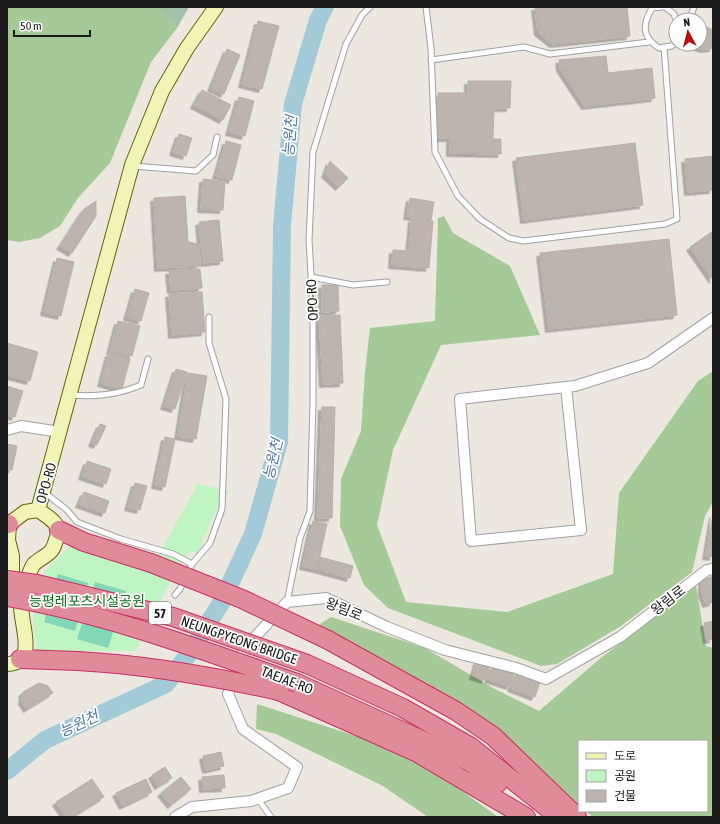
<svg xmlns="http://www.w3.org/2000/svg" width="720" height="824" font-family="'Asap Condensed','Noto Sans KR',sans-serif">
  <defs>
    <filter id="shadow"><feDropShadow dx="-3.5" dy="3.5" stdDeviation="0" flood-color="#0004"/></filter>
  </defs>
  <rect width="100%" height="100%" fill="#ece8e0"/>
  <g fill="#a5c997">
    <path d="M7,7L156,8L177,28L151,62L110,163L78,198L60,226L40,238L19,242L7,240Z"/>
    <path d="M444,216L453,233L510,266L540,335L441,345L393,450L377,525L406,602L507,612L613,574L619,493L698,381L713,371V502L705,516L692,572L621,626L557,664L541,666L388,608L364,585L340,526L341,479L361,431L365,372L370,328L435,321L438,218Z"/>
    <path d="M696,586L706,646L713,648V817H593L585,811H707V741H579V806L536,774L317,626L331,617L425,648L493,688L539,711L602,657Z"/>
    <path d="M257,704L411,754L498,817H428L383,786L276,734L256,729Z"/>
  </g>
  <path fill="#a3c3a8" d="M113,7H189L177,28L156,8Z"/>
  <path fill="#bef5c3" d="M198,484L229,491L214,514L198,554L190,551L171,580L136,651H37L33,622L36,594L45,570L74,543L150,570Z"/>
  <g fill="#82d7b7">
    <path d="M58,574L88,583L75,631L44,622Z"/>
    <path d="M95,582L126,591L108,648L77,639Z"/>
  </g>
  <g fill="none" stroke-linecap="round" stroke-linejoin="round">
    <path stroke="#a3cbd7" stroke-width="18" d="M7,771L45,740L166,684L191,651L221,603L253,534L279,442L282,225L293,104L318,20L325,7"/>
  </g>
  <g fill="#bcb4ad" stroke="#bcafa4" filter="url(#shadow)">
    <path d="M535,7H627L630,36L553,44L538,32Z"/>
    <path d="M258,21L279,26L262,89L242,84Z"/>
    <path d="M705,26L713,30V48L704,49L697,47L700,44Z"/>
    <path d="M227,49L240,55L224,94L211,88Z"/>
    <path d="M606,56L608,73L652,68L655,98L585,106L560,68L559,60Z"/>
    <path d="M468,81H511L510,108H494L493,139H501V154L450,153V138H438V93H468Z"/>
    <path d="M202,90L231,105L223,120L194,105Z"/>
    <path d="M239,97L254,101L245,136L229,132Z"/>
    <path d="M179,134L192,138L186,156L173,152Z"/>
    <path d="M226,141L241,145L232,180L216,176Z"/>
    <path d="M635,143L643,205L524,220L516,158Z"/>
    <path d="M713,156V190L688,192L685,159Z"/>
    <path d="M330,161L348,178L339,187L325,174Z"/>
    <path d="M203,179L225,181L223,210L201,209Z"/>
    <path d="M185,196L188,242L199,244L200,266L158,268L154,198Z"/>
    <path d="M410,198L434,202L431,220L407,216Z"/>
    <path d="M96,201V216L72,253L60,246L84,209Z"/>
    <path d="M412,219L433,221L429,268L392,265L393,250L409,251Z"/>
    <path d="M219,220L223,261L203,263L199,222Z"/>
    <path d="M713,231V280L690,247Z"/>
    <path d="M669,239L677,315L549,329L540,253Z"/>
    <path d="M57,258L74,262L61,316L44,312Z"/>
    <path d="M200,269L202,288L171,290L169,271Z"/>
    <path d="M322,285H338L339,311L322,312Z"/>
    <path d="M135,289L149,293L141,321L127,317Z"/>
    <path d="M202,292L205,332L172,335L169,294Z"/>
    <path d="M340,315L343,383L323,384L319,316Z"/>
    <path d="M118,321L140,326L132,356L110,351Z"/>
    <path d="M7,343L38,352L30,381L7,375Z"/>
    <path d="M109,353L130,359L122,389L101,383Z"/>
    <path d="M176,369L187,372L175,409L164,406Z"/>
    <path d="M188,373L207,376L196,439L178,436Z"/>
    <path d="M7,386L23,391L15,417L7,415Z"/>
    <path d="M322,407H335L332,518H318Z"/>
    <path d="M100,424L106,426L97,445L92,443Z"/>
    <path d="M165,437L175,439L165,487L155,485Z"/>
    <path d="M7,444L17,446L12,470L7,469Z"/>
    <path d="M87,461L111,469L106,484L82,476Z"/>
    <path d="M135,483L147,486L140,510L128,507Z"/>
    <path d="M84,492L109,501L105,513L79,504Z"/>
    <path d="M713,514V557L706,556Z"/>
    <path d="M313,521L327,524L317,569L303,566Z"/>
    <path d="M320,557L353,566L350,578L317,569Z"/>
    <path d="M713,576V602L706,604L702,593V580Z"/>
    <path d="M713,621V639L707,640L704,623Z"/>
    <path d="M477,661L490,665L485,680L473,676Z"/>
    <path d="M492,666L514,673L510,686L488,679Z"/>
    <path d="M516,673L540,682L535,697L511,688Z"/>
    <path d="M39,683L48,686L53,693L27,709L22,701L23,692Z"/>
    <path d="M221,752L224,766L206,770L203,756Z"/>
    <path d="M165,767L172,778L158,786L152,775Z"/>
    <path d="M224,775L225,788L203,789L202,777Z"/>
    <path d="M181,777L191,789L171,805L161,793Z"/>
    <path d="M92,779L104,797L72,817H66L56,802Z"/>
    <path d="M146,779L152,792L123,806L116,793Z"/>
  </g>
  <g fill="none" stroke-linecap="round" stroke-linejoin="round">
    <g stroke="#a1a1a1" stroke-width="7">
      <g id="lane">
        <path d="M426,7L431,48L435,152L458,196L480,219L509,238L523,241L665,224L677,219L664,47"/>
        <path d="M662,7L652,8C642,25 642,37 659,48L672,46L676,39"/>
        <path d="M665,7L674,14L676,20"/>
        <path d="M687,20L690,18L694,7"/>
        <path d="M431,60L524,47L550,54L649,42"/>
        <path d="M133,166L196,171L213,155L217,137"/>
        <path d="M311,277L353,285L387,282"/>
        <path d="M71,395C96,397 117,395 141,385L148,359"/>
        <path d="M44,492L67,510L77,522L121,539L173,554L192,564L180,589L175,595"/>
        <path d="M192,564L210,543L222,509L226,399L209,343V317"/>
        <path d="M287,602L300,538L310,511L313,403V309L309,240L313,152L346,44L362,15L370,7"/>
        <path d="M258,799L271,817"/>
      </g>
    </g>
    <g stroke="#a1a1a1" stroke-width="12">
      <g id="street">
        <path d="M566,387L581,530L471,541L460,399L566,387L575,386L648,363L713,318"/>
        <path d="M7,430L21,426L60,432"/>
        <path d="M175,817L192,807L251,801L288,788L297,767L243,729L228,694L244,649L287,602L326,598L387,627L445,650L516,668L546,679L620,637L707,570L713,569"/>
      </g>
    </g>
    <g stroke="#5d680b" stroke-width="16">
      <g id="secondary">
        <path d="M38,510L132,165L162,91L187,48L216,7"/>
        <path d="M7,664C42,663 16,617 22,599C24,591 29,570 34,564C39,559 47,556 51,551C54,548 55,543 56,540C63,525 50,518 38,510L25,512L9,524L8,540L12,556V571L7,589"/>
      </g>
    </g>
    <g stroke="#c92e61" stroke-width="20">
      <g id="highway">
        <path d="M7,524H9"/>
        <path d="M59,530L84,542L151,563"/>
        <path d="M328,640L456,711L493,736L577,817"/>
        <path d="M20,659L78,661"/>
        <path d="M307,664L403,708L471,747L559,817"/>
        <path d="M297,683L470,762L498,783"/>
        <path d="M279,691L416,752L526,817"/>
      </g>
    </g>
    <use href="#lane" stroke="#fff" stroke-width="5"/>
    <use href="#street" stroke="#fff" stroke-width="10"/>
    <use href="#secondary" stroke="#f0f5b5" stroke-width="14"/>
    <use href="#highway" stroke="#e08b9a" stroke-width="18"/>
    <g stroke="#c92e61" stroke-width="20" stroke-linecap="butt">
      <g id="highway-bridge">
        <path d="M151,563L242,599L328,640"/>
        <path d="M7,580L37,584L173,617L307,664"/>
        <path d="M7,597C107,614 202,650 297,683"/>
        <path d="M78,661C146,665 212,676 279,691"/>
      </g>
    </g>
    <use href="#highway-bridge" stroke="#e08b9a" stroke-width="18"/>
  </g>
  <g text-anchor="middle" stroke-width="3.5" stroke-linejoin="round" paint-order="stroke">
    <rect fill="#fff" stroke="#5f5f5f" stroke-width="1" x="149" y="602" width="22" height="22" rx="3"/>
    <g font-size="13" font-weight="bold" fill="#1a1a1a">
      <text x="160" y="618">57</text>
    </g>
    <g font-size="14" fill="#1a1a1a" stroke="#fff">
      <text transform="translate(312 300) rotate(-93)" y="5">OPO-RO</text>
      <text transform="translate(46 483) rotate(-74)" y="5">OPO-RO</text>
      <text transform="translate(668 600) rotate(-38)" y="5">왕림로</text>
      <text transform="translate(344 609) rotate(22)" y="5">왕림로</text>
      <text transform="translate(239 640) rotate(19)" y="5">NEUNGPYEONG BRIDGE</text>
      <text transform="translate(287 680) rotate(21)" y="5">TAEJAE-RO</text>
    </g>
    <g font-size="14" fill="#11701a" stroke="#fff">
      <text x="87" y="606">능평레포츠시설공원</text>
    </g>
    <g font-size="15" font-style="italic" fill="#4e77a3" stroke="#fff">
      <text transform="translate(290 136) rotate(-85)" y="5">능원천</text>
      <text transform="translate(273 459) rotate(-77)" y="5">능원천</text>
      <text transform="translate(79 724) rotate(-25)" y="5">능원천</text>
    </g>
  </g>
  <rect width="720" height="824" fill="none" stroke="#1a1a1a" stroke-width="16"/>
  <rect x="578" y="740" width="130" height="72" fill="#ffffff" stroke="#a3a3a3"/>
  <rect x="586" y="753" width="20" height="6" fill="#f0f5b5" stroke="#a3a3a3"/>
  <text x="614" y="760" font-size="12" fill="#1a1a1a">도로</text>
  <rect x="586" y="770" width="20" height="12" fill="#bef5c3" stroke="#a3a3a3"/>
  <text x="614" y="780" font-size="12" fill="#1a1a1a">공원</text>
  <rect x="586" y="790" width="20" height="12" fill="#bcb4ad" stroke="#a3a3a3"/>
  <text x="614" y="800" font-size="12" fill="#1a1a1a">건물</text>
  <g transform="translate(688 32) rotate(353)"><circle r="19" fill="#ffffff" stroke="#a3a3a3"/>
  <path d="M0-3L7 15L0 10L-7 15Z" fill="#b90e0c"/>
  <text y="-6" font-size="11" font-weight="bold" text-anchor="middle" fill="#1a1a1a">N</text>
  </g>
  <path d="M14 30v6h76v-6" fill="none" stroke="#1a1a1a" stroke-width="2"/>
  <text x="20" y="30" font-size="12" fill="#1a1a1a" stroke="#ffffff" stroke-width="3" paint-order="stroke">50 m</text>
</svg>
